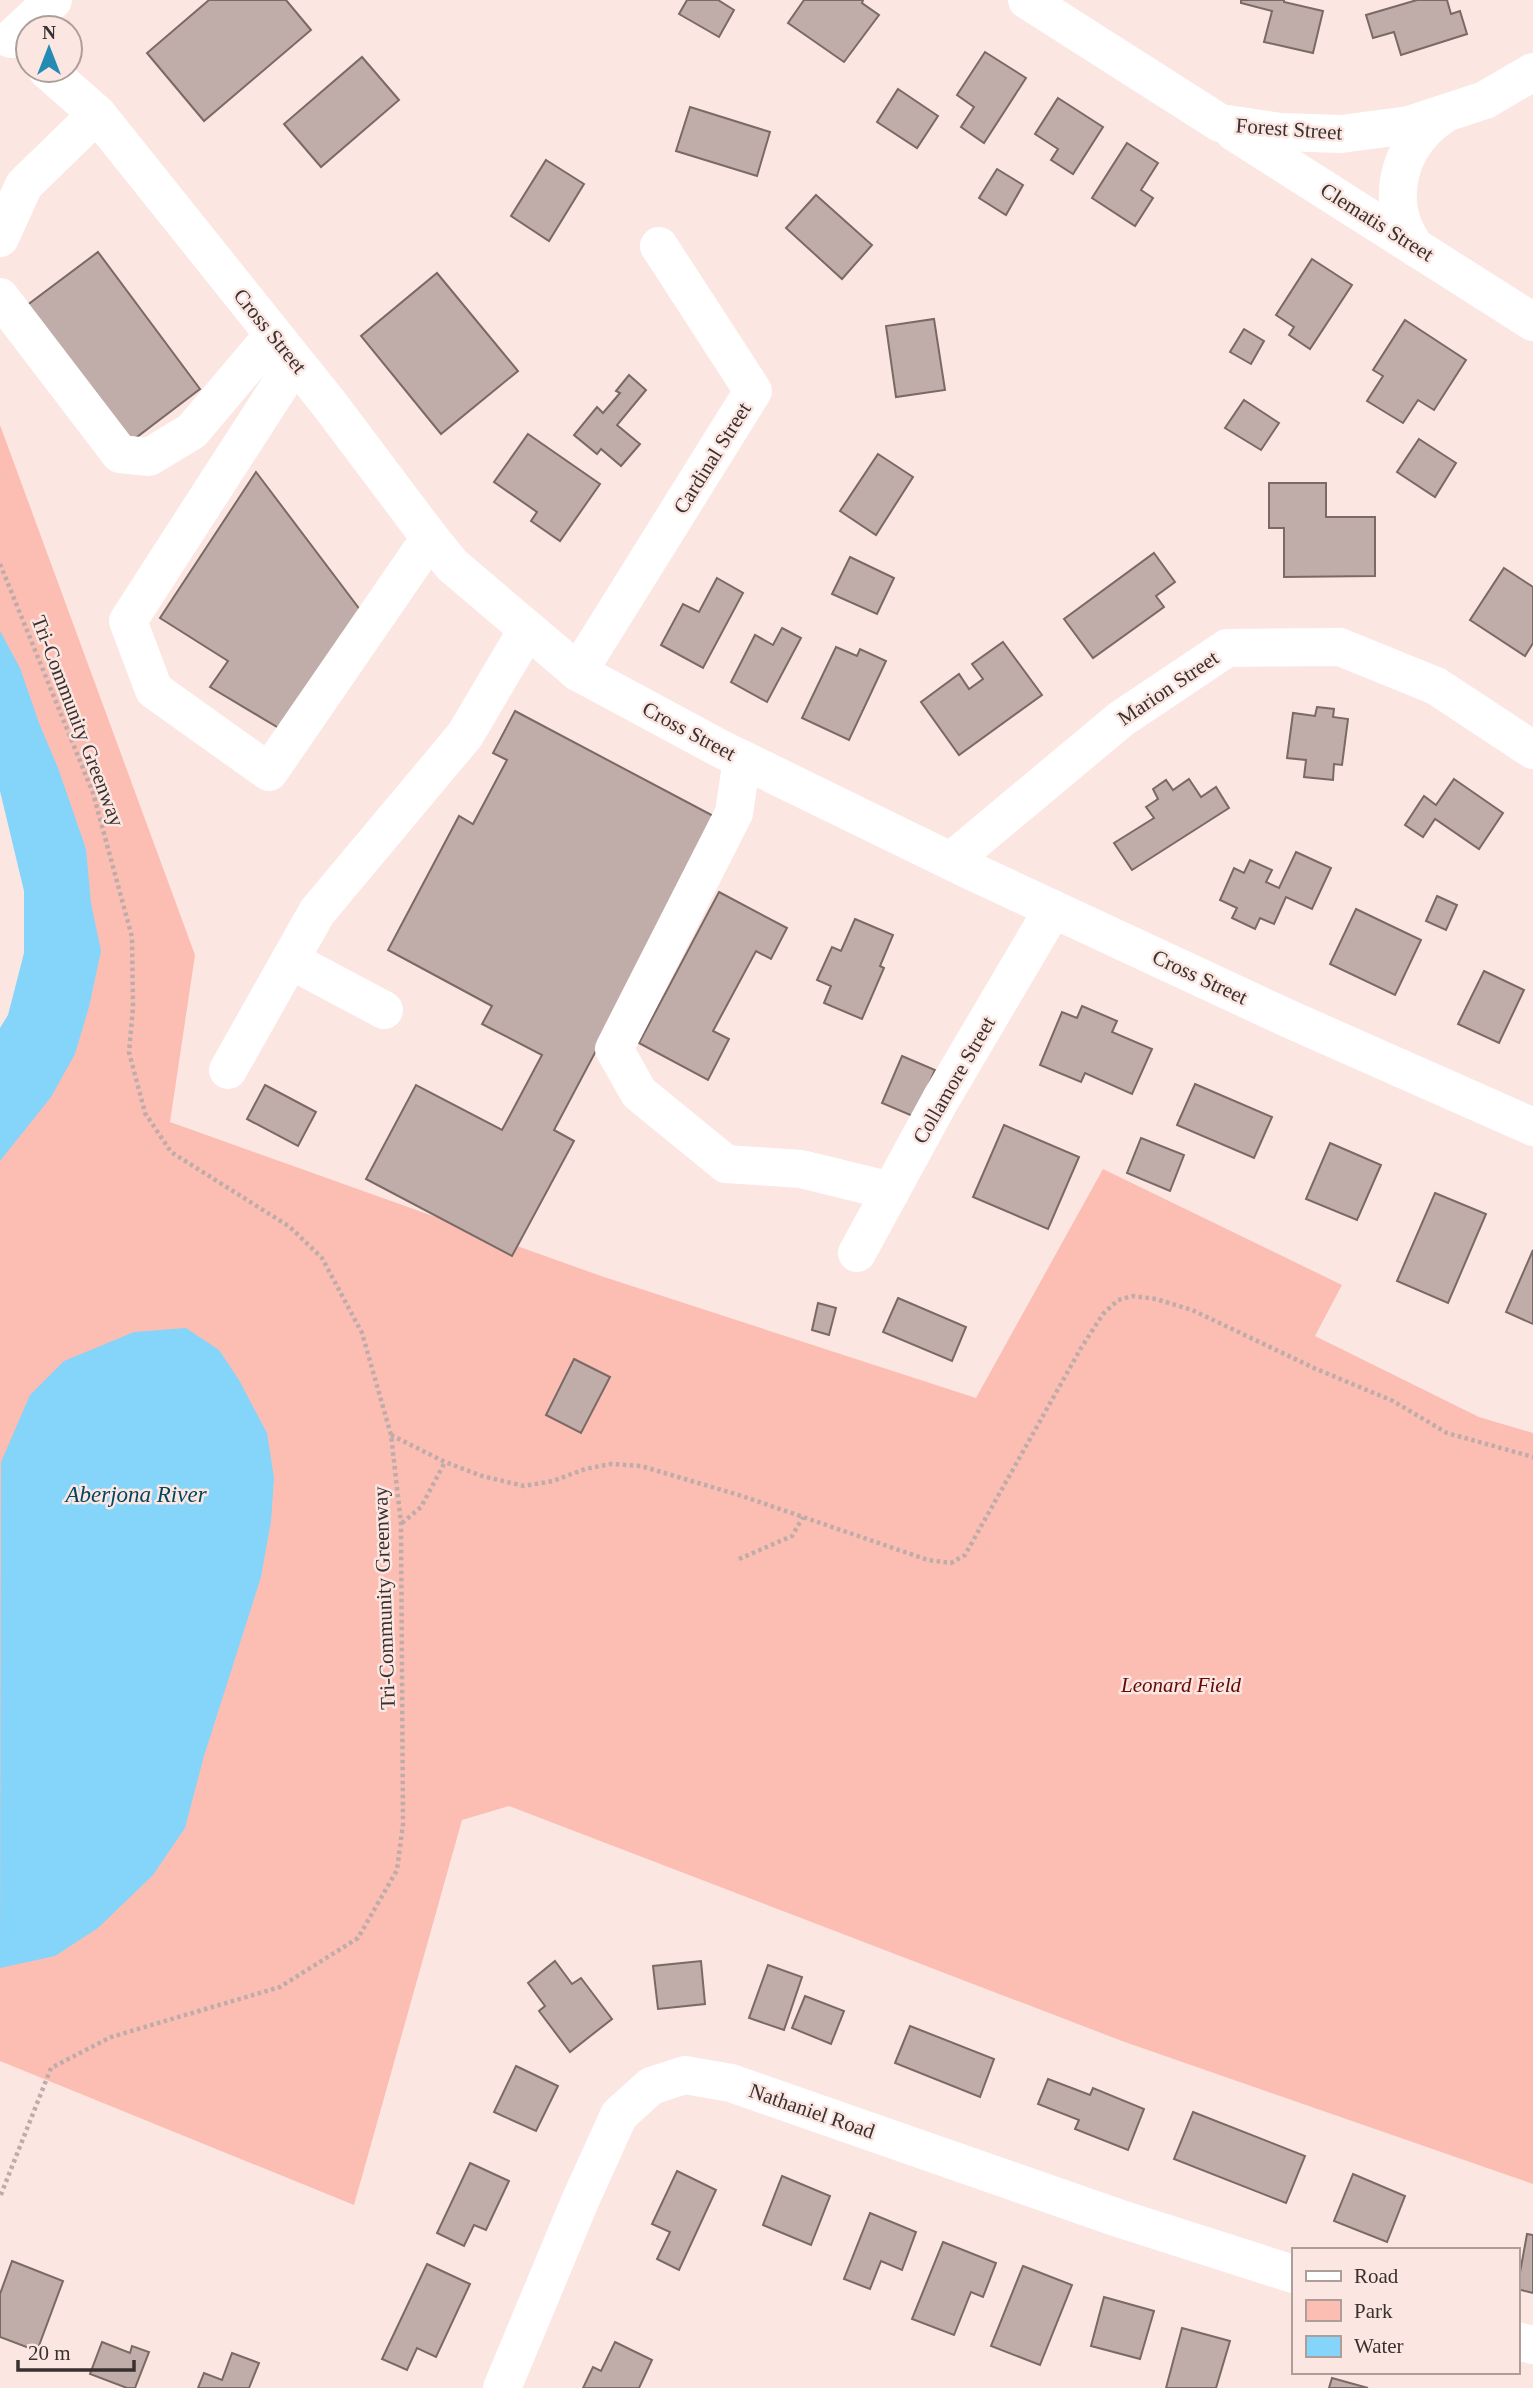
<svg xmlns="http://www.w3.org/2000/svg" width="1533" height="2388" font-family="Georgia,serif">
  <rect width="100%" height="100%" fill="#fbe6e2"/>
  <path fill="#fcbeb3" d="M0,425L195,955L170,1122L601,1276L976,1398L1103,1169L1342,1285L1315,1336L1479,1417L1533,1433V2184L1122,2041L509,1806L462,1820L354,2205L0,2061V1124L64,1009L0,766Z"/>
  <g fill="#85d4fa">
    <path d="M0,631L20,668L39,723L58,768L86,849L91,903L101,951L89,1007L75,1054L51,1097L0,1161V1028L8,1015L24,953V891L0,791Z"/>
    <path d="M186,1328L219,1350L239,1380L267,1433L274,1478L271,1521L261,1577L204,1756L185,1828L153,1875L98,1928L55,1956L0,1968L1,1462L30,1395L64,1361L134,1332Z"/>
  </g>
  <g fill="#c0aca8" stroke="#7a6965" stroke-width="2">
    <path d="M209,0H286L311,30L204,121L147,53Z"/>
    <path d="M687,0H718L734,10L719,37L679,14Z"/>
    <path d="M804,0H863L862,3L879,15L844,62L788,23Z"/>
    <path d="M1241,0H1284V2L1323,11L1313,53L1264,42L1272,11L1241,3Z"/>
    <path d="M1417,0H1447L1451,14L1460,11L1467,34L1401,55L1394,32L1373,38L1366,15Z"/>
    <path d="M985,52L1026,78L984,143L961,127L974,107L957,95Z"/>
    <path d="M362,57L399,100L321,167L284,124Z"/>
    <path d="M898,89L938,116L917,148L877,122Z"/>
    <path d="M1058,98L1103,127L1073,174L1051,160L1058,149L1035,134Z"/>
    <path d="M690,107L770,132L757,176L676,151Z"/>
    <path d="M1127,143L1158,163L1141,190L1153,198L1135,226L1092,198Z"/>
    <path d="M546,160L584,184L549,241L511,216Z"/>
    <path d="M997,169L1023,185L1006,215L979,198Z"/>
    <path d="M816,195L872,245L842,279L786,228Z"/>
    <path d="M98,252L200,389L129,443L26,306Z"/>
    <path d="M1312,259L1352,285L1310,349L1289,335L1294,327L1276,315Z"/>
    <path d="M437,273L518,371L441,434L361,336Z"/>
    <path d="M934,319L945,390L896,397L886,326Z"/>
    <path d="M1405,320L1466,360L1434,410L1418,400L1403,423L1367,401L1383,376L1373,370Z"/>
    <path d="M1244,329L1264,341L1251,364L1230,352Z"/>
    <path d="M629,375L646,390L617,425L640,444L621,466L601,449L597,454L574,435L597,407L603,413L620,393L616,391Z"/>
    <path d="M1244,400L1279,423L1261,450L1225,428Z"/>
    <path d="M528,434L600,484L560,541L531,521L537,512L494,482Z"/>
    <path d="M1419,439L1456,463L1435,497L1397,472Z"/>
    <path d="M878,454L913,477L876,535L840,511Z"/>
    <path d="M256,472L361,611L282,730L210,687L228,661L160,618Z"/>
    <path d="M1269,483H1326V517H1375V576L1284,577V528H1269Z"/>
    <path d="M1154,553L1175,582L1156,596L1164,607L1093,658L1064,619Z"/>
    <path d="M850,557L894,578L877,614L832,594Z"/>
    <path d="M1504,568L1533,587V643L1525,656L1470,620Z"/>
    <path d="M717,578L743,593L703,668L661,645L683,604L699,612Z"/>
    <path d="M782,628L801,638L767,702L731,682L755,635L773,645Z"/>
    <path d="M1003,642L1042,695L959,755L921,702L959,674L969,689L983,679L972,664Z"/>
    <path d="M836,647L857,656L860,649L886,661L849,740L802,718Z"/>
    <path d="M1317,707L1334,709L1333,717L1348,719L1342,765L1334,764L1333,780L1304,777L1306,760L1287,758L1293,713L1315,716Z"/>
    <path d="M515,711L719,819L554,1130L574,1141L512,1256L366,1179L416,1085L502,1130L542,1055L482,1024L492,1006L388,950L459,816L473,824L507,760L493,753Z"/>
    <path d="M1189,779L1201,797L1216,787L1229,808L1132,870L1114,843L1154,818L1146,807L1158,799L1153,789L1166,780L1173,790Z"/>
    <path d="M1454,779L1503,813L1479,849L1435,819L1423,837L1405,825L1424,796L1436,805Z"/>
    <path d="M1296,852L1331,868L1312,909L1286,897L1274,924L1260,918L1255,929L1232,918L1237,908L1220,900L1234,868L1244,873L1250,860L1272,870L1266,882L1279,888Z"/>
    <path d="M719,892L787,928L771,959L756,951L713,1031L729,1039L708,1080L639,1043Z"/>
    <path d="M1437,896L1457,905L1446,930L1426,921Z"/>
    <path d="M1356,909L1421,940L1395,995L1330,964Z"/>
    <path d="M855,919L893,935L880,966L884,968L862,1019L824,1003L831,986L817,980L832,947L841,951Z"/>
    <path d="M1484,971L1524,990L1499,1043L1458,1024Z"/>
    <path d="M1082,1006L1117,1021L1112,1032L1152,1049L1132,1094L1085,1073L1081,1082L1040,1065L1062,1012L1077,1018Z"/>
    <path d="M902,1056L935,1070L915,1117L882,1103Z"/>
    <path d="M1195,1084L1272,1117L1254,1158L1177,1125Z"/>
    <path d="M265,1085L316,1112L298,1146L247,1119Z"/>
    <path d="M1004,1125L1079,1157L1048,1229L973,1197Z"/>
    <path d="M1141,1138L1184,1155L1170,1191L1127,1173Z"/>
    <path d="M1330,1143L1381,1165L1357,1220L1306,1199Z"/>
    <path d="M1435,1193L1486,1214L1448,1303L1397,1281Z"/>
    <path d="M1533,1250V1324L1506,1312Z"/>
    <path d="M898,1298L966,1327L952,1361L883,1332Z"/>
    <path d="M818,1303L836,1308L829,1335L812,1330Z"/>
    <path d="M574,1359L610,1377L581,1433L546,1415Z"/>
    <path d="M555,1961L572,1984L581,1978L612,2019L570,2052L539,2011L545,2006L528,1983Z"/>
    <path d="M701,1961L705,2004L658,2009L653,1966Z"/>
    <path d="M768,1965L802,1977L784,2030L749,2018Z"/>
    <path d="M805,1996L844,2011L831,2044L792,2028Z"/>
    <path d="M910,2026L994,2059L980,2097L895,2063Z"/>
    <path d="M516,2066L558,2086L536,2131L494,2112Z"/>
    <path d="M1048,2079L1090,2095L1093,2088L1144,2109L1128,2150L1075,2129L1079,2120L1038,2104Z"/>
    <path d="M1193,2112L1305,2156L1286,2203L1174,2159Z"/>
    <path d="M470,2163L509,2181L486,2230L474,2225L464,2246L437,2233Z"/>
    <path d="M677,2171L716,2190L679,2270L657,2259L670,2232L652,2224Z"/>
    <path d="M1353,2174L1405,2196L1387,2242L1334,2221Z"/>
    <path d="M782,2176L830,2196L811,2245L763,2225Z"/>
    <path d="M870,2213L916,2232L902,2270L881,2261L870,2289L844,2279Z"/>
    <path d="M1527,2234L1533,2235V2293L1517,2289Z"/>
    <path d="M943,2242L996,2263L983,2297L971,2292L954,2335L912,2319Z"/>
    <path d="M12,2261L63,2281L37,2351L0,2337V2294Z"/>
    <path d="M427,2264L470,2284L436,2357L417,2348L407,2370L382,2359Z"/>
    <path d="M1023,2266L1072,2285L1040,2365L991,2346Z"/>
    <path d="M1104,2297L1154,2311L1140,2359L1091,2346Z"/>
    <path d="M1182,2328L1230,2341L1216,2388H1166Z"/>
    <path d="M102,2342L130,2353L132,2346L149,2352L135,2388H127L90,2374Z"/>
    <path d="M615,2342L652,2360L639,2388H583L593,2367L601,2371Z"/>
    <path d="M232,2353L259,2363L249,2388H198L204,2373L222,2380Z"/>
    <path d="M1332,2378L1368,2388H1329Z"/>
  </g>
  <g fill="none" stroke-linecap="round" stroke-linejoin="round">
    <g stroke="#bdaca9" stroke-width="4.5" stroke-dasharray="3.5 3.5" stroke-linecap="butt">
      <path d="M0,564L93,793L132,937L133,1008L129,1052L145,1113L171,1152L290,1227L322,1258L362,1333L391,1435L401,1523L403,1824L397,1870L358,1938L280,1987L111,2037L51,2068L0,2197"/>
      <path d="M391,1435L445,1462L482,1476L524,1486L553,1481L585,1469L611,1464L641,1466L742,1496L928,1560L951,1563L965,1555L1081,1348L1103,1314L1118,1300L1133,1296L1156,1299L1192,1310L1314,1368L1393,1401L1447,1433L1533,1457"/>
      <path d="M402,1523L421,1507L445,1462"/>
      <path d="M739,1559L792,1536L803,1517"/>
    </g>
    <g stroke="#fff" stroke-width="38">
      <path d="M1027,0L1220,123L1280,132L1341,134L1409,125L1485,100L1533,72"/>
      <path d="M11,39L53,0"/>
      <path d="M47,70L97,114L330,405L430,538L452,565L578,672L721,749L969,870L1287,1018L1533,1127"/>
      <path d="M1234,132L1533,322"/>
      <path d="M0,238L24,185L97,114"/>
      <path d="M1416,248C1383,205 1397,145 1442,116"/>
      <path d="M0,297L120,454L149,457L192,431L273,335"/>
      <path d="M295,362L128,621L154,690L269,772L430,538"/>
      <path d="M578,672L753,391L659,246"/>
      <path d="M742,759L734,813L614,1049L639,1093L726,1164L801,1169L891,1191"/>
      <path d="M951,861L1121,719L1227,648L1340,647L1436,686L1533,750"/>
      <path d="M290,960L384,1010"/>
      <path d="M228,1070L317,912L465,735L527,630"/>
      <path d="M857,1253L941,1099L1053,909"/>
      <path d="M1517,2341L1533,2345"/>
      <path d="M502,2388L580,2201L619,2115L651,2086L685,2075L731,2083L1118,2218L1293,2274"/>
    </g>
  </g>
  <g text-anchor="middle" stroke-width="5" stroke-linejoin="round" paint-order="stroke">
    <g font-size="21" fill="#39312f" stroke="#fbe6e2">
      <text transform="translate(1289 129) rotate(4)" y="7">Forest Street</text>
      <text transform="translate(1377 222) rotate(32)" y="7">Clematis Street</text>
      <text transform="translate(270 331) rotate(51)" y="7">Cross Street</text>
      <text transform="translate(712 458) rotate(-58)" y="7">Cardinal Street</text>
      <text transform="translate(1168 688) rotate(-34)" y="7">Marion Street</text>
      <text transform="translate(78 721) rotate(69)" y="7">Tri-Community Greenway</text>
      <text transform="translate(689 731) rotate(28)" y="7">Cross Street</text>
      <text transform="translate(1200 977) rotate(25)" y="7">Cross Street</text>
      <text transform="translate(954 1080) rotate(-60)" y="7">Collamore Street</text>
      <text transform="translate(384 1598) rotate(-92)" y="7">Tri-Community Greenway</text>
      <text transform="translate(812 2111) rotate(19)" y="7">Nathaniel Road</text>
    </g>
    <g font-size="21" font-style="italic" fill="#650904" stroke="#fbe6e2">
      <text x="1181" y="1692">Leonard Field</text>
    </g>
    <g font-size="23" font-style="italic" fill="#004760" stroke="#fbe6e2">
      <text x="136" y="1502">Aberjona River</text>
    </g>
  </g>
  <rect x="1292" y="2248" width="228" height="126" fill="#fbe6e2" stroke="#ad9e9a" stroke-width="2"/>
  <rect x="1306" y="2271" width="35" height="10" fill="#ffffff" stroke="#ad9e9a" stroke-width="2"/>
  <text x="1354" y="2283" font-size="21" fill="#39312f">Road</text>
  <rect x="1306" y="2300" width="35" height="21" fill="#fcbeb3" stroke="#ad9e9a" stroke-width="2"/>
  <text x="1354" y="2318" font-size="21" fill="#39312f">Park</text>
  <rect x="1306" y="2336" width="35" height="21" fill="#85d4fa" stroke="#ad9e9a" stroke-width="2"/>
  <text x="1354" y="2353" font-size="21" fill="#39312f">Water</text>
  <g transform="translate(49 49)"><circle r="33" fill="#fbe6e2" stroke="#ad9e9a" stroke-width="2"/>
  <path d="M0-5L12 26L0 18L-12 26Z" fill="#248bb3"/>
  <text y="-10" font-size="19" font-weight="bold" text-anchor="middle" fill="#39312f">N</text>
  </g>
  <path d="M18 2360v10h116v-10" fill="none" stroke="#39312f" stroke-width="3.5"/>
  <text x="28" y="2360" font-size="21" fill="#39312f" stroke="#fbe6e2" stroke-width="5" paint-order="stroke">20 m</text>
</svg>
